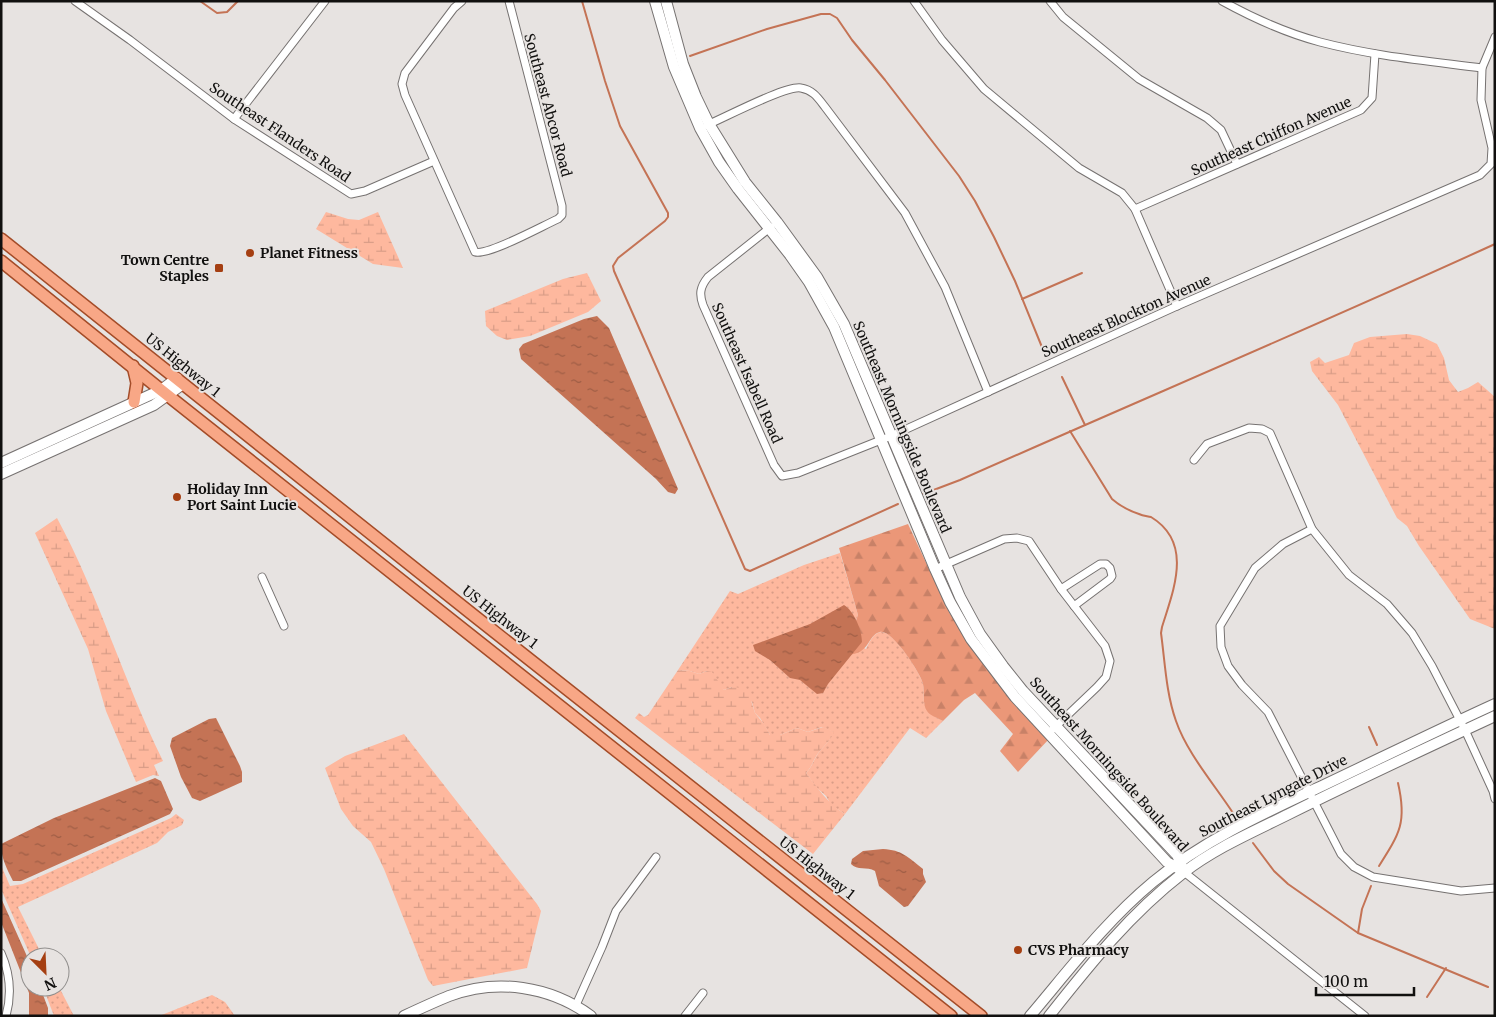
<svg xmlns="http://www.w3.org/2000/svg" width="1496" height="1017" font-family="Merriweather,serif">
  <defs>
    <pattern id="grass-dots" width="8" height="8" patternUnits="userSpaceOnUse" patternTransform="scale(1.25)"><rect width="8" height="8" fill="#feb89e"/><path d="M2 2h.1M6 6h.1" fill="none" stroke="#d99d87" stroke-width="1.8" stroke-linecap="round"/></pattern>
    <pattern id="forest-firs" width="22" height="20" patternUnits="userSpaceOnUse" patternTransform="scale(1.25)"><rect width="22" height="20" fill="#eb9778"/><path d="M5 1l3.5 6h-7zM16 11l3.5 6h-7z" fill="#c88167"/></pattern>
    <pattern id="wetland-marsh" width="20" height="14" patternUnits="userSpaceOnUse" patternTransform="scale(1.25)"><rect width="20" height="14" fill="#feb89e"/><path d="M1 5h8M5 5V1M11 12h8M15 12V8" fill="none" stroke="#d99d87"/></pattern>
    <pattern id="water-ripples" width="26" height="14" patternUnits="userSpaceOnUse" patternTransform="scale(1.25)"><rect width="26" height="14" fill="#c47355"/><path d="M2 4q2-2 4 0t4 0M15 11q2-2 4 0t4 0" fill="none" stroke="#9e5d45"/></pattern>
  </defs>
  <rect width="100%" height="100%" fill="#e7e3e1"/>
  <g fill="url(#grass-dots)">
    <path d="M840,553L858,615L849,640L866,649C869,643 873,633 881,632C893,630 921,674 923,684C925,692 922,701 926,707C931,715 935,717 943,721L926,738L910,728L845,814L831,805L826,796L817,788L806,773C812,767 814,759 819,752C825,745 830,741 833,732L822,727L808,732L797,728L780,735H770L760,718L755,713L752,702L732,687L724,690L707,671L699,674L690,671L678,670L730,591L738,594L804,565Z"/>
    <path d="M176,814L184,820L182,825L168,832L157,843L18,907L43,957H31L1,889V865L10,886L23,884L171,818Z"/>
    <path d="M43,987H59L74,1016H54Z"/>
    <path d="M212,995L225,1002L235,1016H159Z"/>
  </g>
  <path fill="url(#forest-firs)" d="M908,524L950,614L1049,739L1018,772L1000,751L1013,734L975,693L964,700L943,721C938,718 930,716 927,711C922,704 925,693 923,684C921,674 892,629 880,632C867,635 871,654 847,655L849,640L858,615L839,548Z"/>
  <g fill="url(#wetland-marsh)">
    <path d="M326,212L348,219L359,220L378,212L403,268L373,264L316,229Z"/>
    <path d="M587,273L601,301L588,312L530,336L507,340L497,336L486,326L485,311L563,279Z"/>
    <path d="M1407,334L1420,336L1437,344L1444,358L1449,380L1458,392L1468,388L1478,382L1495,397V629L1470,619L1419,546L1407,526L1397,518L1338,405L1312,371L1310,362L1319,357L1325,363L1349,355L1354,343L1370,337Z"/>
    <path d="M57,518C99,596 124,682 163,761L154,765L159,776L153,775L136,782L106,711L88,649L35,533Z"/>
    <path d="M678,670L690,671L699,674L707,671L712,672L724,690L732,687L742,688L750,697L755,713L764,724L770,735H780L797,728L808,732L823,727L834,732C830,741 825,745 819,752C814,758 812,767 806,773C818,788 828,804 845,814L813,854L635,718L639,713L644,717L648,715Z"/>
    <path d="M404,734L537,904L541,911L527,968L433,986L428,980L384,869L371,842L353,826L341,809L325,768L345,756Z"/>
  </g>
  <g fill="url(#water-ripples)">
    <path d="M597,316L609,328L678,489L675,494L668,492L656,479L521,359L519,349L523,344L584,319Z"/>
    <path d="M844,605C854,611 862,630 862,642L828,684L823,693L817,694L800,680L790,678L770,660L755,651L753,645L810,624Z"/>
    <path d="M216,718L240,766L242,772V782L200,801L192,798L181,777L170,746L172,738L209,719Z"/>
    <path d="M155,778L161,781L173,809L170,814L21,881H13C7,869 1,858 1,844L54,818Z"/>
    <path d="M883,849C902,850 908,857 923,869V874L926,882L908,906L904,907L879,886L875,871C867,866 857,871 851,864L852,859L863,851Z"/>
    <path d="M1,898L30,963V987H40L48,1008V1016H29V993L1,922Z"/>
  </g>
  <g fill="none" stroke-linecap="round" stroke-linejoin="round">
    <g stroke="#c47355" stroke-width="2">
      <path d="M200,1L217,13L227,12L238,1"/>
      <path d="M582,1L605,81L620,126L668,213V217L665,221L618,258L613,266L614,271L745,569L750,571L898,504"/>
      <path d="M690,56L767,29L821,14H830L837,18L852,40L885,80L959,176L975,201L994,237L1015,281L1046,357"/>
      <path d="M1022,299L1082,273"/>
      <path d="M1062,377L1085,425"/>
      <path d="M1070,431L1112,499C1120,506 1130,511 1139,514C1143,516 1147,516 1151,517C1194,543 1173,591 1162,627L1161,633C1165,662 1166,693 1176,721C1187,753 1214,784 1233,813"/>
      <path d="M923,494L960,480C1138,401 1318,325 1495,244"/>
      <path d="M1369,727L1377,745"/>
      <path d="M1253,843L1274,871L1288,884L1358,933L1488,987"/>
      <path d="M1379,866C1400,833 1407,822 1398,783"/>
      <path d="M1358,933L1362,909L1371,886"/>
      <path d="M1427,997L1446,968"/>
    </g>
    <g stroke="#767271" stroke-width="9">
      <g id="street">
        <path d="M75,1L130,40L234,119L351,194L365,191L434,161"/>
        <path d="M462,1L454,8L405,73L402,84L405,95L475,252C488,256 542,226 558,219L562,215V206L509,1"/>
        <path d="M914,1L942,40L984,89L1079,168L1122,193L1135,209L1177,306"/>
        <path d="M1050,1L1063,17L1139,79L1207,118L1221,130L1237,164"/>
        <path d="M1222,1C1253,18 1286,33 1320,42C1373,56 1428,61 1482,68"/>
        <path d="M234,119L325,1"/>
        <path d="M707,125C724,118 786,85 801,88C813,90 818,98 825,107L905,213L945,287L988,392"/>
        <path d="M1135,209L1361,110L1372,98L1375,54"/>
        <path d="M771,227L708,277C700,287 699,294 703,305L774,465L782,476L798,473L891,436L1177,306L1480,175L1491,164L1492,148L1481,100L1482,68L1495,37"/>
        <path d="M1194,460L1207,444L1249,428L1262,429L1270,433L1312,529L1349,575L1387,604L1412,633L1432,666L1465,730L1493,791L1495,799"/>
        <path d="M1312,529L1283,544L1255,568L1220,626L1221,647L1228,666L1242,685L1268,712L1341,854L1354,867L1373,877L1461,891L1495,888"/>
        <path d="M935,569L1004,539L1017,538L1029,541L1061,589L1105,646L1110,661L1106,677L1097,687L1053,729"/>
        <path d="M262,577L284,626"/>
        <path d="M1061,589L1100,564H1106L1110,568L1112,576L1110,579L1074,606"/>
        <path d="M1184,872L1365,1016"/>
        <path d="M1,953C10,973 12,994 6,1016"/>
        <path d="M576,1005L602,947L616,911L656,857"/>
        <path d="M685,1016L703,993"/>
      </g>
    </g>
    <g stroke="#767271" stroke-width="12">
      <g id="secondary">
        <path d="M655,1L674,67L700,128L719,162L738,189L790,255L809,282L834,327L935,569L950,602L971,639L1015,697L1167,862L1184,872"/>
        <path d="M666,1L683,64L696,97L709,124L745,182L777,222L817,277L844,324L960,597L980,634L1003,666L1023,691L1177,855L1184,871"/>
        <path d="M1,463L161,390L177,378"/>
        <path d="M1,474L154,405L183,384"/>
        <path d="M404,1016C419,1009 434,1002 449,996C497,978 550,986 591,1016"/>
        <path d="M1030,1016C1069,970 1106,921 1153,882C1204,840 1264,813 1324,785C1381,758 1438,730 1495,704"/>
        <path d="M1049,1016C1091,963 1130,914 1183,873C1215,848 1253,832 1289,814C1357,780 1426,748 1495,716"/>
      </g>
    </g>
    <g stroke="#a44c28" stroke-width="14">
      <g id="primary">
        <path d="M1,239L477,618L981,1016"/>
        <path d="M1,261L161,390L951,1016"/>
        <path d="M133,366L137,383L134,402"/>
      </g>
    </g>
    <use href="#street" stroke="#fff" stroke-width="7"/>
    <use href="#secondary" stroke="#fff" stroke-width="10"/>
    <use href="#primary" stroke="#f8a786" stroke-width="11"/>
  </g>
  <g fill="#a53f12" stroke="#e7e3e1" stroke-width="2">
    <circle cx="250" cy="253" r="5"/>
    <rect x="214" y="263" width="10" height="10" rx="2.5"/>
    <circle cx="177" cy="497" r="5"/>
    <circle cx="1018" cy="950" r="5"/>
  </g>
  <g text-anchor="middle" stroke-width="4" stroke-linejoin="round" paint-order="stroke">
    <g font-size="14" fill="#11100f" stroke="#e7e3e1">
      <text transform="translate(548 105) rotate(75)" y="5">Southeast Abcor Road</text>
      <text transform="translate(280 132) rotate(34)" y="5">Southeast Flanders Road</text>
      <text transform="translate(1271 136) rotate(-24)" y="5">Southeast Chiffon Avenue</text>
      <text transform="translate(1126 316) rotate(-24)" y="5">Southeast Blockton Avenue</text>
      <text transform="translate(183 365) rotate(39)" y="5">US Highway 1</text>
      <text transform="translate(747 373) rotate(66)" y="5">Southeast Isabell Road</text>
      <text transform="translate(902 427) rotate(67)" y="5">Southeast Morningside Boulevard</text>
      <text transform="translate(500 617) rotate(38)" y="5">US Highway 1</text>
      <text transform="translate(1109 764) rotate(48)" y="5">Southeast Morningside Boulevard</text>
      <text transform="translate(1273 796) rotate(-27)" y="5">Southeast Lyngate Drive</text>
      <text transform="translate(817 868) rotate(38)" y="5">US Highway 1</text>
    </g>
    <g font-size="14" font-weight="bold" fill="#11100f" stroke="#e7e3e1" text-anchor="start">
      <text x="260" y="258">Planet Fitness</text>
      <text x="209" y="265" text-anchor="end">Town Centre<tspan x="209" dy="16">Staples</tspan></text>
      <text x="187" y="494">Holiday Inn<tspan x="187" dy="16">Port Saint Lucie</tspan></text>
      <text x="1028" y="955">CVS Pharmacy</text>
    </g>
  </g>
  <rect width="1496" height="1017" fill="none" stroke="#11100f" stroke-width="5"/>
  <g transform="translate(45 972) rotate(156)"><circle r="24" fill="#e7e3e1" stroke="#918f8d"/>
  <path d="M0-4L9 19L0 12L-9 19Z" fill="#a53f12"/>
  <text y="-8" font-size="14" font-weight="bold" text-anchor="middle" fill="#11100f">N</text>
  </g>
  <path d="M1316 987v8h98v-8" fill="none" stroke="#11100f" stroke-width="2.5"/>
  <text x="1324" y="987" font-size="15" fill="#11100f" stroke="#e7e3e1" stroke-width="4" paint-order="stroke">100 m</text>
</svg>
